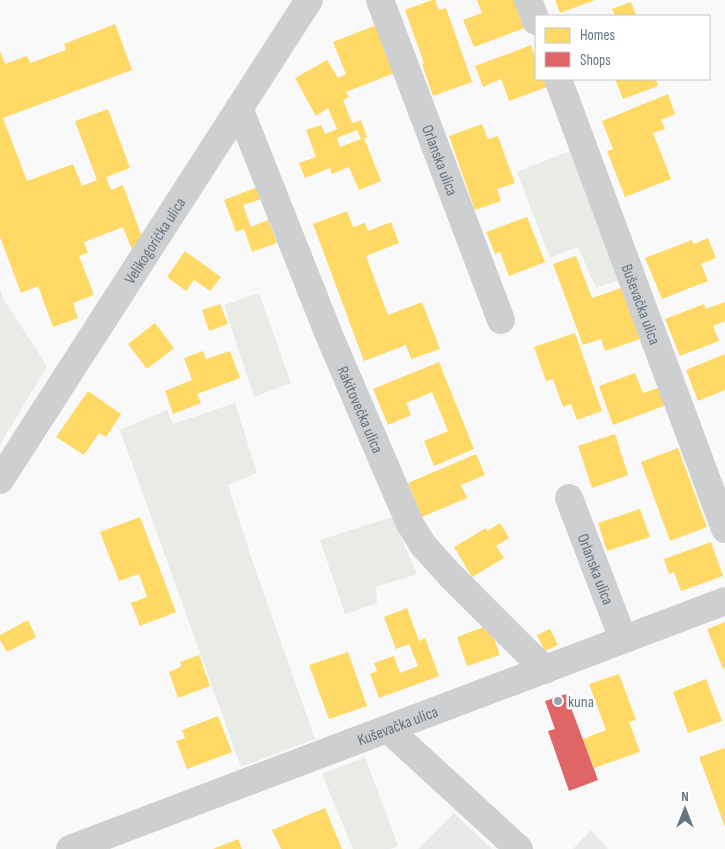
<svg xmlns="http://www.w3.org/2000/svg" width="725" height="849" font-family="'Sofia Sans Condensed',sans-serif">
  <rect width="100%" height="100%" fill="#f9f9f9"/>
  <g fill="#e8e9e9">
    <path d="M454,813L492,849H418Z"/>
    <path d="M591,830L608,849H573Z"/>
  </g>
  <g fill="#e8ebe6">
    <path d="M570,151L619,280L596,288L578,247L550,258L517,172Z"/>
    <path d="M0,289L4,300L47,366L0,445Z"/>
    <path d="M259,293L291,383L254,397L224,305Z"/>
    <path d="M235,403L257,473L228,485L253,563L315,739L241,767L120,430L167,410L173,424Z"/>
    <path d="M392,517L417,574L376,587L377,603L345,614L320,540Z"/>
    <path d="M365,757L398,846L390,849H353L322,774Z"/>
  </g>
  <g fill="#ffd966" fill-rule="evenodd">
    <path d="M432,0H435L439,10L446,8L472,82L433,96L422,64L424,63L405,10Z"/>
    <path d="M477,0H516L527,27L474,47L463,20L482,13Z"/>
    <path d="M555,0H595L560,13Z"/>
    <path d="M631,2L636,16H615L612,9Z"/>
    <path d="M115,24L132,70L3,118L27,181L73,164L82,186L97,180L75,121L108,109L130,168L106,177L111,190L123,185L142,237L132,250L123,227L84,242L88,253L79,256L94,295L73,303L78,318L53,327L38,286L21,293L0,237V51L5,64L27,56L30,63L66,50L64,44Z"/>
    <path d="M379,24L397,72L346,92L349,97L343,100L352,123L361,120L367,137L364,138L381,181L359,190L349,167L332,174L330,168L305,178L299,163L316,157L306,130L321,125L325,134L337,129L328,108L316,116L295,78L327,60L338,78L346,74L333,42ZM357,130L361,139L340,147L337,138Z"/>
    <path d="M531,45L536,59V79H544L547,87L509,101L501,79L483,87L475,66Z"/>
    <path d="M615,79H656L658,86L623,99Z"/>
    <path d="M668,94L675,114L661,120L665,129L653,133L671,179L625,197L607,151L613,149L602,121Z"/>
    <path d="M482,124L488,139L498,136L515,183L497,189L501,201L475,210L449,136Z"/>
    <path d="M260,186L264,198L243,205L251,227L268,220L277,243L252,252L244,229L236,232L224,200Z"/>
    <path d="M347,211L353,227L365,223L368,231L391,222L399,243L366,256L388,315L422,302L440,349L411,359L406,345L364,361L313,224Z"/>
    <path d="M527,217L545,262L509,276L500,252L495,254L486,232Z"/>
    <path d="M708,238L716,258L701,264L708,281L662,299L645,258L692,240L694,244Z"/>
    <path d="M185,251L221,277L210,291L194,280L186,291L167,277Z"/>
    <path d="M576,256L592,298L621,288L640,339L605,351L601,339L583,345L553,264Z"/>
    <path d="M725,302V321L713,326L719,341L680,356L665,319L704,304L706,309Z"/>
    <path d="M220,304L228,324L209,331L202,310Z"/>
    <path d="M155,323L174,348L147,369L128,344Z"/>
    <path d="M575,333L602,411L577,420L571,404L563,407L553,379L546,381L534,347Z"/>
    <path d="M203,351L206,359L230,351L240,378L197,394L201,403L173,414L165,391L192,380L184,358Z"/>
    <path d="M725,354V390L698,401L686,370Z"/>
    <path d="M439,362L474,449L434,466L424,441L448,431L432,392L406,403L411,415L388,425L373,389Z"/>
    <path d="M635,373L643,393L663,386L669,404L613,425L599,386Z"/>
    <path d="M88,391L121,414L106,437L99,433L84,455L56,437Z"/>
    <path d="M615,434L628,475L592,488L578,446Z"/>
    <path d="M678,448L707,527L670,541L641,462Z"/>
    <path d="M476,454L485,475L461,485L467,498L422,517L408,483Z"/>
    <path d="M640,509L650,537L607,551L598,523Z"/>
    <path d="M140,517L176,612L140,626L131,603L147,597L139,574L119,581L100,532Z"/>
    <path d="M500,523L509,538L496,546L504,558L472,577L454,547L486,528L487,531Z"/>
    <path d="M711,542L723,576L681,591L674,572L669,574L664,559Z"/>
    <path d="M407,608L419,641L425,638L439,676L379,698L370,674L377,671L374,663L394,656L400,673L418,666L409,644L396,649L384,617Z"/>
    <path d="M28,620L36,637L7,652L0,640V635Z"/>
    <path d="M725,622V668L723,669L707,629Z"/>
    <path d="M489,625L500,655L467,666L457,637Z"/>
    <path d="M550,629L558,645L545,651L537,635Z"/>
    <path d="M348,652L367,706L329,719L309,665Z"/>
    <path d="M199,655L210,686L178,698L169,672L181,667L180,662Z"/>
    <path d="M619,674L636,720L629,722L640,752L594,768L583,739L606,730L589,684Z"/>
    <path d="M706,679L722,721L688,733L673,692Z"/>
    <path d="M218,716L232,752L187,769L176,741L185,738L182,730Z"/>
    <path d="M725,748V827L699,757Z"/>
    <path d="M325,808L342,849H281L272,830Z"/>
    <path d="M238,839L242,849H213Z"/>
  </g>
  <path fill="#e06666" d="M566,694L598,780L569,791L548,731L555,729L545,701Z"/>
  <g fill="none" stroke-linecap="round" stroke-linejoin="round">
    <g stroke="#cecfd0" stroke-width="28">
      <path id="s1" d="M380,0L501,320"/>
      <path d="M528,0L536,21"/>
      <path id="s2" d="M558,79L725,529"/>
      <path id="s3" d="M239,108L329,335L410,524L423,545L450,575L545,670"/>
      <path id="s4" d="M0,480L309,0"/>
      <path id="s5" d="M569,498L623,639"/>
      <path d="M388,729L519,849"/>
      <path id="s6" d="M70,849L725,601"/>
    </g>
  </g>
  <circle fill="#99a4ac" stroke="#fff" stroke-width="2" cx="558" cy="701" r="5"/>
  <g text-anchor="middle" stroke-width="5" stroke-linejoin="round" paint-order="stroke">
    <g font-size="16" fill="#657683" stroke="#fff">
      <text dy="6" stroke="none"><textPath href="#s1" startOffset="171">Orlanska ulica</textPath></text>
      <text dy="6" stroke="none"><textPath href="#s4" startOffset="285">Velikogorička ulica</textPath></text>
      <text dy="6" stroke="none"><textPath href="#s2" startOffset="240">Buševačka ulica</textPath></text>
      <text dy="6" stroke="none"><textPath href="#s3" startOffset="325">Rakitovečka ulica</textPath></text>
      <text dy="6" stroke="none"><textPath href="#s5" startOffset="76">Orlanska ulica</textPath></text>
      <text dy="6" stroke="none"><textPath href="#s6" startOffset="350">Kuševačka ulica</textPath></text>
    </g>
    <g font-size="16" fill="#657683" stroke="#fff" text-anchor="start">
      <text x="568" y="707">kuna</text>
    </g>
  </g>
  <rect x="535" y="15" width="175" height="65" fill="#ffffff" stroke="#c1c8cd"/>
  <rect x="545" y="28" width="25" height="15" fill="#ffd966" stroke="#c1c8cd"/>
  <text x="580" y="40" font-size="15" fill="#657683">Homes</text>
  <rect x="545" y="52" width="25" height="15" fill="#e06666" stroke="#c1c8cd"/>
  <text x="580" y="65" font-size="15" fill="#657683">Shops</text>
  <g transform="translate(685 809)" stroke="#ffffff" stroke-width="4" paint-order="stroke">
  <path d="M0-4L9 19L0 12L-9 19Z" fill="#657683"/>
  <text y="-8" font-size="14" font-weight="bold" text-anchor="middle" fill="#657683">N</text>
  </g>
</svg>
